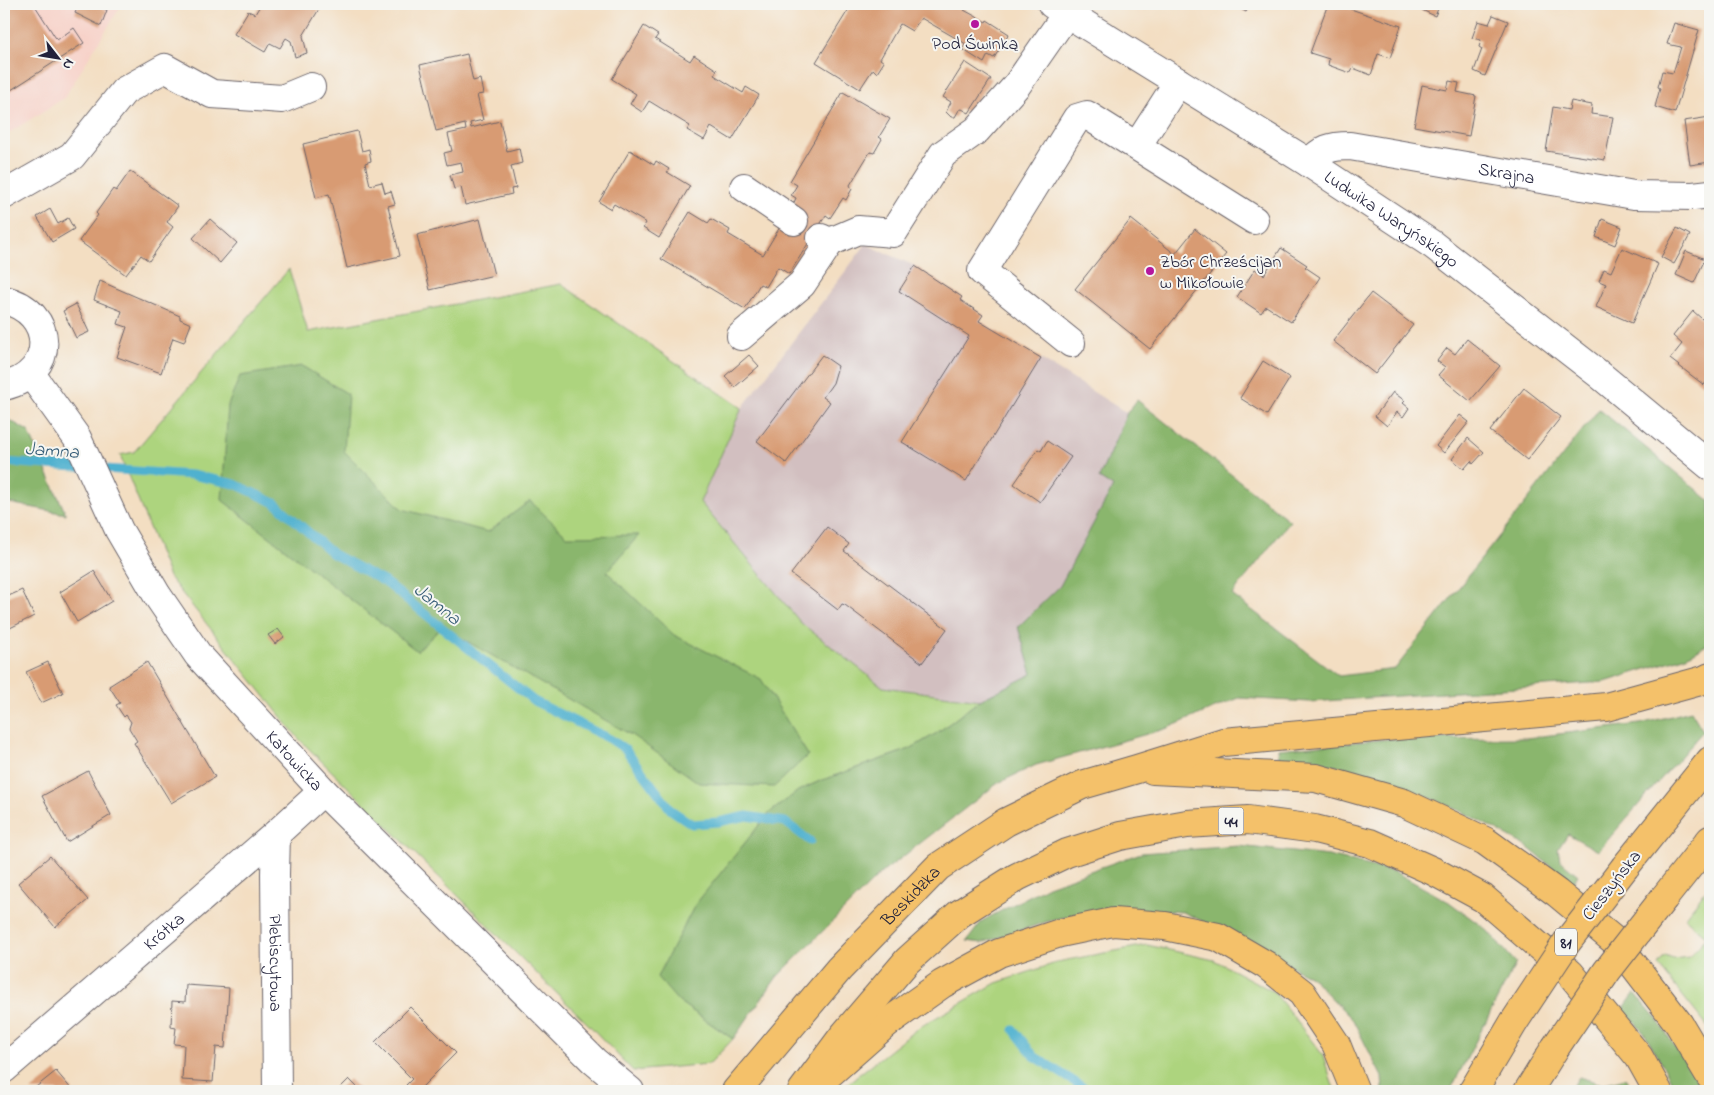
<svg xmlns="http://www.w3.org/2000/svg" width="1714" height="1095" font-family="'Indie Flower',sans-serif">
  <rect width="100%" height="100%" fill="#f6f6f2"/>
  <filter id="ink" filterUnits="userSpaceOnUse"><feTurbulence type="fractalNoise" baseFrequency=".02" numOctaves="2"/><feDisplacementMap in="SourceGraphic" scale="10" xChannelSelector="R" yChannelSelector="G"/><feConvolveMatrix kernelMatrix="1 2 1 2 8 2 1 2 1" color-interpolation-filters="sRGB"/></filter>
  <filter id="wash" filterUnits="userSpaceOnUse"><feTurbulence type="fractalNoise" baseFrequency=".0096" numOctaves="4" result="noise"/><feDisplacementMap in="SourceGraphic" scale="20" xChannelSelector="R" yChannelSelector="G"/><feGaussianBlur stdDeviation="1.12" result="paint"/><feColorMatrix in="noise" values="0 0 0 0 0 0 0 0 0 0 0 0 0 0 0 0 0 1.4 0 .05"/><feComposite in="paint" operator="in"/></filter>
  <g filter="url(#wash)">
    <rect width="100%" height="100%" fill="#f3dec2"/>
    <path fill="#f7d1c8" d="M4,4H122L64,98L4,136Z"/>
    <path fill="#d2bfc0" d="M866,244L915,266L962,297L961,300L983,315L980,321L1127,413L1099,478L1113,487L1060,586L1018,627L1033,674L980,700L883,687L801,623L700,502L742,408Z"/>
    <g fill="#add47e" stroke="#687b5c">
      <path d="M289,269L308,332L561,284L742,408L700,502L801,623L883,687L980,700L937,733L910,749L820,781L798,791L695,905L679,938L678,1001L733,1039L709,1064L633,1071L590,1026L299,739L169,577L120,455L134,452Z"/>
      <path d="M1710,885V1030L1658,965L1665,956L1673,959L1689,957L1707,937L1684,918Z"/>
      <path d="M1147,945L1214,960L1274,992L1322,1054L1335,1091H838L918,1028L996,983L1062,961Z"/>
    </g>
    <g fill="#8ab66d" stroke="#566c54">
      <path d="M302,366L348,394L344,451L402,509L488,532L530,501L567,536L639,535L607,572L674,635L761,679L808,755L774,787L699,783L633,736L442,627L417,651L222,500L228,405L240,376Z"/>
      <path d="M1137,400L1290,521L1232,595L1339,676L1395,669L1599,409L1710,501V643L1687,656L1605,682L1310,702L1239,698L1165,729L1036,765L998,783L879,875L777,977L733,1039L678,1001L657,977L695,905L768,814L798,791L820,781L910,749L937,733L980,700L1032,674L1018,627L1060,586L1113,487L1099,478L1127,413Z"/>
      <path d="M4,417L28,431L66,514L4,502Z"/>
      <path d="M1691,711L1703,731L1598,851L1568,834L1558,849L1560,860L1578,875L1572,884L1526,846L1463,812L1388,780L1332,765L1279,758L1278,749L1389,739L1526,738L1640,724Z"/>
      <path d="M1239,846L1329,856L1395,872L1449,902L1487,930L1516,963L1450,1091H1383L1382,1077L1353,1020L1311,977L1246,942L1183,912L1119,908L1055,919L982,943L967,941L982,921L1048,886L1141,853Z"/>
      <path d="M1635,993L1656,1018L1704,1091H1677L1645,1034L1623,1009Z"/>
      <path d="M1579,1077L1602,1084L1625,1078L1634,1091H1570Z"/>
    </g>
    <g fill="none" stroke-linecap="round" stroke-linejoin="round">
      <g stroke="#50b1cf" stroke-width="9">
        <path d="M4,462L192,475L235,484L275,503L333,554L385,582L534,701L610,739L625,749L671,810L692,824L718,822L747,816L785,822L810,841"/>
        <path d="M1014,1030L1034,1056L1089,1091"/>
      </g>
    </g>
    <g id="blocks">
      <g fill="#d89b73">
        <path d="M4,4H34L57,40L74,28L84,43L8,92L4,85Z"/>
        <path d="M79,4H93L107,10L101,26L75,13Z"/>
        <path d="M261,4H322L303,36L307,53L295,57L291,41L286,38L280,48L270,43L265,52L234,34L248,11L255,14Z"/>
        <path d="M852,4H961L966,7L964,10L986,22L987,20L1009,34L994,58L988,55L984,63L962,49L966,44L921,18L912,31L900,24L880,59L884,62L877,73L873,69L860,89L816,62Z"/>
        <path d="M1232,4H1251L1246,12Z"/>
        <path d="M1328,4H1336L1401,26L1390,58L1378,54L1371,75L1353,68L1350,73L1328,65L1329,59L1310,53Z"/>
        <path d="M1414,4H1440L1435,16L1413,6Z"/>
        <path d="M1493,15L1508,21L1485,76L1474,71L1482,49L1479,47L1481,40L1472,38L1478,21L1489,24Z"/>
        <path d="M1674,23L1699,30L1675,113L1655,107L1660,88L1658,87L1662,71L1673,73L1681,47L1667,44Z"/>
        <path d="M644,26L658,35L655,39L690,61L694,55L717,70L714,75L743,93L746,87L759,95L732,140L711,127L704,140L687,130L690,126L649,101L642,112L630,104L636,94L612,79Z"/>
        <path d="M467,54L473,81L480,79L483,94L477,95L483,120L470,123L471,128L500,121L507,151L519,148L522,163L511,166L516,188L511,189L512,194L465,205L461,187L454,189L450,175L463,172L461,162L447,165L444,153L452,151L448,134L466,130L465,124L436,131L420,65Z"/>
        <path d="M965,62L991,79L969,113L962,109L959,110L955,117H951L946,112L951,102L943,97Z"/>
        <path d="M1449,81L1459,83L1457,92L1476,96L1469,136L1414,126L1422,85L1447,90Z"/>
        <path d="M843,92L890,119L879,137L882,139L874,153L870,152L850,185L852,189L846,200L843,198L830,218L826,215L789,274L778,267L766,287L760,284L745,309L661,259L690,212L708,223L711,219L730,230L728,234L763,255L792,207L796,198L791,195L797,185L790,181Z"/>
        <path d="M1571,101L1592,105L1591,114L1613,117L1605,160L1546,151L1553,107L1569,110Z"/>
        <path d="M1710,117V162L1690,165L1684,121Z"/>
        <path d="M357,131L362,151L369,149L371,161L365,163L370,185L382,182L385,193L391,191L395,204L388,206L400,256L347,268L329,194L316,198L303,144Z"/>
        <path d="M630,150L654,165L656,161L669,169L667,172L690,186L659,238L643,228L646,223L614,204L611,209L599,202Z"/>
        <path d="M130,171L178,206L167,222L173,227L149,261L141,255L126,275L79,241L98,215L96,213L113,189L116,191Z"/>
        <path d="M50,209L58,224L68,218L74,229L52,242L37,217Z"/>
        <path d="M210,219L237,243L220,263L193,238Z"/>
        <path d="M480,219L494,275L430,290L417,235Z"/>
        <path d="M1131,219L1175,254L1195,229L1226,254L1150,349L1075,289Z"/>
        <path d="M1602,219L1622,227L1615,245L1596,237Z"/>
        <path d="M1677,228L1690,235L1674,264L1661,257Z"/>
        <path d="M1281,248L1307,265L1305,267L1320,277L1291,322L1266,306L1261,313L1237,297L1255,269L1264,275Z"/>
        <path d="M1622,248L1658,264L1632,323L1596,307L1606,284L1599,281L1604,269L1611,272Z"/>
        <path d="M1686,251L1705,259L1694,283L1676,275Z"/>
        <path d="M915,266L962,297L960,300L983,315L979,321L1041,358L966,481L902,442L969,336L899,291Z"/>
        <path d="M100,281L180,316V319L191,324L184,342L173,338L161,373L117,357L127,327L118,324L122,311L94,300Z"/>
        <path d="M1371,293L1413,325L1375,374L1333,341Z"/>
        <path d="M76,304L89,332L76,338L63,311Z"/>
        <path d="M1693,311L1710,326V377L1704,385L1670,359L1682,344L1673,336Z"/>
        <path d="M1467,339L1500,366L1470,401L1438,375L1445,367L1437,361L1447,348L1455,354Z"/>
        <path d="M749,355L759,366L735,387L725,376Z"/>
        <path d="M822,355L838,366L833,383L823,397L830,402L786,463L757,441Z"/>
        <path d="M1263,361L1290,378L1267,415L1240,398Z"/>
        <path d="M1524,388L1561,417L1527,460L1490,431Z"/>
        <path d="M1393,392L1405,401L1403,403L1409,408L1403,417L1397,412L1387,426L1375,416Z"/>
        <path d="M1460,415L1469,422L1444,453L1436,446Z"/>
        <path d="M1468,438L1484,452L1473,464L1471,461L1464,469L1452,459Z"/>
        <path d="M1047,441L1071,457L1040,502L1014,484L1038,449L1041,451Z"/>
        <path d="M827,527L849,544L844,551L947,629L922,663L845,605L842,604L838,610L791,574Z"/>
        <path d="M94,571L112,601L77,622L60,592Z"/>
        <path d="M22,590L34,616L4,631V598Z"/>
        <path d="M278,629L284,637L275,644L268,635Z"/>
        <path d="M48,662L63,693L41,703L26,672Z"/>
        <path d="M147,662L215,777L171,803L134,743L137,741L129,728L131,722L126,715L124,717L116,705L120,703L109,686Z"/>
        <path d="M88,771L111,815L67,842L42,796Z"/>
        <path d="M50,856L88,900L55,927L18,883Z"/>
        <path d="M186,985L229,988L225,1048L216,1047L213,1082L182,1080L184,1045L174,1044L176,1028L171,1027L172,1001L185,1002Z"/>
        <path d="M410,1007L456,1053L418,1091H413L406,1085L412,1079L375,1042Z"/>
        <path d="M56,1071L73,1091H31Z"/>
        <path d="M349,1079L361,1091H344L340,1088Z"/>
      </g>
    </g>
  </g>
  <g filter="url(#ink)">
    <use href="#blocks" fill-opacity="0" stroke="#6b646a" stroke-width="1"/>
    <g fill="none" stroke-linecap="round" stroke-linejoin="round">
      <g stroke="#6b646a" stroke-width="30">
        <g id="minor">
          <path id="s1" d="M1052,4L1309,163L1433,245L1600,375L1710,466"/>
          <path d="M1137,146L1178,82"/>
          <path id="s2" d="M1309,163C1322,149 1330,146 1350,146L1634,195L1693,196L1710,194"/>
          <path d="M744,187L794,221"/>
          <path d="M4,195L72,156L124,91L165,68L212,94L282,99L311,87"/>
          <path d="M821,238L830,242L858,230L893,233L943,154L977,130L1017,85L1067,13"/>
          <path d="M4,300C55,311 58,374 4,386"/>
          <path d="M741,336L802,284L830,242"/>
          <path d="M1071,343L982,271L1077,118L1087,115L1254,220"/>
          <path id="s3" d="M31,374L77,438L119,530L157,595L198,655L323,791L594,1061L630,1091"/>
          <path id="s4" d="M276,834L275,874L277,1091"/>
          <path id="s5" d="M4,1069L276,834L323,791"/>
        </g>
      </g>
      <g stroke="#6b646a" stroke-width="30">
        <g id="major">
          <path d="M1153,770L1316,778L1404,803L1485,841L1557,893L1616,942L1679,1024L1710,1076"/>
          <path d="M1625,867L1710,761"/>
          <path d="M1664,898L1710,840"/>
          <path d="M828,1075L887,1023L942,984L999,953L1060,933L1113,922L1165,926L1218,937L1266,965L1302,993L1336,1044L1355,1091"/>
          <path id="s6" d="M736,1091L839,969L938,867L1006,822L1082,785L1137,769L1223,742L1606,707L1704,680L1710,677"/>
          <path d="M802,1091L843,1036L907,961L959,914L1017,877L1067,853L1120,836L1187,824L1248,820L1315,829L1370,843L1433,871L1483,898L1570,973L1639,1057L1658,1091"/>
          <path d="M1473,1091L1514,1022"/>
          <path d="M1528,1091L1555,1048"/>
        </g>
      </g>
      <use href="#minor" stroke="#fff" stroke-width="28"/>
      <use href="#major" stroke="#f4c16a" stroke-width="28"/>
      <g stroke="#6b646a" stroke-width="30" stroke-linecap="butt">
        <g id="major-bridge">
          <path d="M1514,1022L1567,942L1625,867"/>
          <path d="M1555,1048L1607,971L1664,898"/>
        </g>
      </g>
      <use href="#major-bridge" stroke="#f4c16a" stroke-width="28"/>
    </g>
  </g>
  <g fill="#b5179e" stroke="#f6f6f2" stroke-width="2">
    <circle cx="975" cy="24" r="5"/>
    <circle cx="1150" cy="271" r="5"/>
  </g>
  <g text-anchor="middle" stroke-width="4" stroke-linejoin="round" paint-order="stroke">
    <g fill="#f6f6f2" stroke="#626272" stroke-width="1">
      <rect x="1218.5" y="807.5" width="25" height="27" rx="4"/>
      <rect x="1555" y="928.5" width="22" height="27" rx="4"/>
    </g>
    <g font-size="16" font-weight="bold" fill="#22223b">
      <text x="1231" y="827">44</text>
      <text x="1566" y="948">81</text>
    </g>
    <g font-size="18" fill="#22223b" stroke="#f6f6f2">
      <text x="975" y="49">Pod Świnką</text>
      <text x="1160" y="267" text-anchor="start">Zbór Chrześcijan<tspan x="1160" dy="21">w Mikołowie</tspan></text>
    </g>
    <g font-size="18" fill="#22223b" stroke="#f6f6f2">
      <text dy="6" stroke="none"><textPath href="#s2" startOffset="205">Skrajna</textPath></text>
      <text dy="6" stroke="none"><textPath href="#s1" startOffset="402">Ludwika Waryńskiego</textPath></text>
      <text dy="6" stroke="none"><textPath href="#s3" startOffset="471">Katowicka</textPath></text>
      <text transform="translate(1611 885) rotate(-52)" y="6">Cieszyńska</text>
      <text dy="6" stroke="none"><textPath href="#s6" startOffset="262">Beskidzka</textPath></text>
      <text dy="6" stroke="none"><textPath href="#s5" startOffset="211">Krótka</textPath></text>
      <text dy="6" stroke="none"><textPath href="#s4" startOffset="129">Plebiscytowa</textPath></text>
    </g>
    <g font-size="19" font-style="italic" fill="#345b76" stroke="#f6f6f2">
      <text transform="translate(52 449) rotate(4)" y="7">Jamna</text>
      <text transform="translate(438 603) rotate(39)" y="7">Jamna</text>
    </g>
  </g>
  <rect width="1714" height="1095" fill="none" stroke="#f6f6f2" stroke-width="20"/>
  <g transform="translate(58 58) rotate(121)" stroke="#f6f6f2" stroke-width="4" paint-order="stroke">
  <path d="M0-4L9 19L0 12L-9 19Z" fill="#22223b"/>
  <text y="-8" font-size="14" font-weight="bold" text-anchor="middle" fill="#22223b">N</text>
  </g>
</svg>
